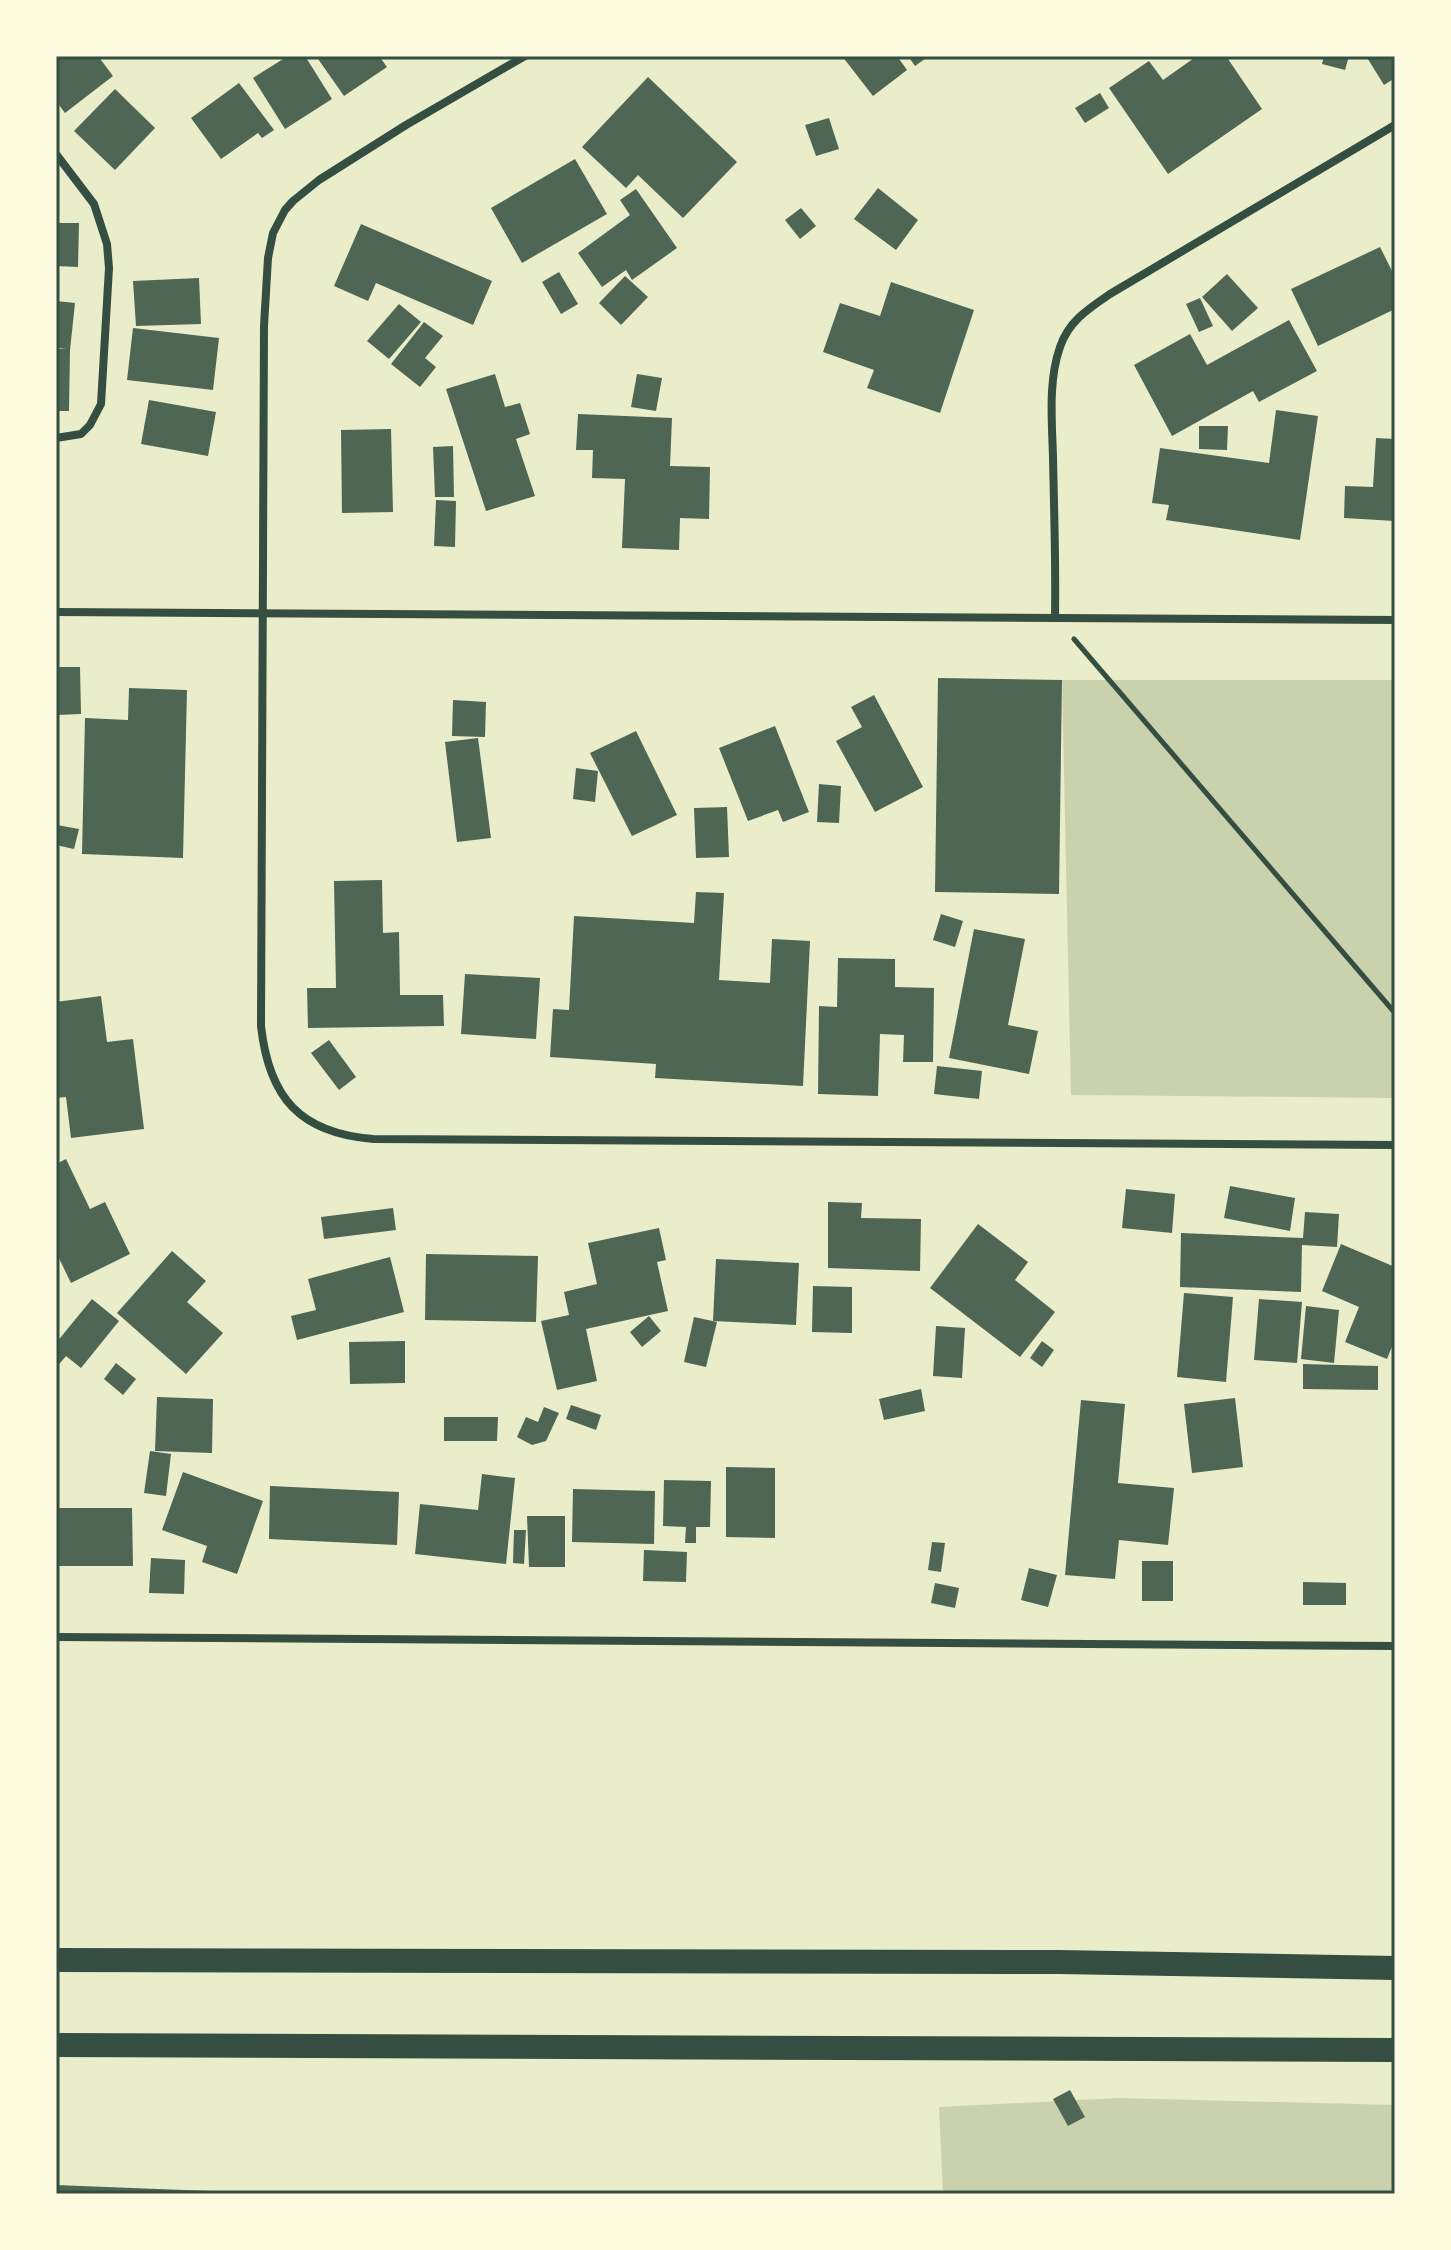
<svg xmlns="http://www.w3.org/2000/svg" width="1451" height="2250" font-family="'DM Sans',sans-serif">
  <rect width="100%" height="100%" fill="#e9edc9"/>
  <g fill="#cad2ad">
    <path d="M1062,680H1395V1098L1071,1095Z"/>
    <path d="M1119,2098L1395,2105V2194H943L939,2107Z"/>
  </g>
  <g fill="#4f6655">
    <path d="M62,56H98L113,76L65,113L56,101V61Z"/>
    <path d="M288,56H305L332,99L285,129L253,78Z"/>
    <path d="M316,56H379L387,67L344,96Z"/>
    <path d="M842,56H897L907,70L873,96Z"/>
    <path d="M908,56H929L915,66Z"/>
    <path d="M1197,56H1226L1262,109L1168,174L1109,88L1149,61L1163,80Z"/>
    <path d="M1324,56H1349L1345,70L1322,64Z"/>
    <path d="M1366,56H1395V78L1384,85Z"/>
    <path d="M648,77L737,162L683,218L638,175L626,188L582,147Z"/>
    <path d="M239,83L274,130L262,138L258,133L221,159L191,118Z"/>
    <path d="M115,89L155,128L115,170L74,131Z"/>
    <path d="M1100,93L1109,108L1085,123L1075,108Z"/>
    <path d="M829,118L839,149L816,156L805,125Z"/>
    <path d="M575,159L607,214L522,263L491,208Z"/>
    <path d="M878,188L918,220L896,250L854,219Z"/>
    <path d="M636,189L677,248L632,280L626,270L602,287L578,253L630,215L620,200Z"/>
    <path d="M801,208L816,226L800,239L785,220Z"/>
    <path d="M56,223H79L78,267L56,266Z"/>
    <path d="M361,224L492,281L473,325L376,283L368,301L334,286Z"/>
    <path d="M1380,247L1395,277V309L1318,346L1291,289Z"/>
    <path d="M559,272L578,304L561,314L542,282Z"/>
    <path d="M1227,274L1258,308L1232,331L1202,297Z"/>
    <path d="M625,276L648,297L621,325L599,303Z"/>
    <path d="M199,278L201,324L136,326L133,281Z"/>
    <path d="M891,282L974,310L940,413L867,388L874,370L823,352L840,303L880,316Z"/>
    <path d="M1200,298L1213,326L1199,332L1186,304Z"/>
    <path d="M56,301L75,303L70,350L69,411H56V349H67L56,348Z"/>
    <path d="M399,304L421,322L389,359L367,341Z"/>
    <path d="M1289,320L1317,371L1259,402L1253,391L1172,436L1134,365L1190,334L1207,365Z"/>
    <path d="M424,322L443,336L425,358L436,367L420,387L391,364Z"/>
    <path d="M133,328L219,338L213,390L127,380Z"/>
    <path d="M495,374L505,407L520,403L530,434L516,439L535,496L486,511L446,389Z"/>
    <path d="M637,374L662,378L656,411L631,407Z"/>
    <path d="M149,400L216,412L208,456L141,444Z"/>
    <path d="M1276,410L1318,416L1300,540L1166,520L1169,505L1152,503L1160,448L1269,463Z"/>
    <path d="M578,414L672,418L670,466L710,467L709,519L680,518L679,550L622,548L625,479L592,478L593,450H576Z"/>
    <path d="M1199,426H1228L1227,450L1199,449Z"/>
    <path d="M391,429L393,512L342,513L341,430Z"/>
    <path d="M1376,438L1395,439V521L1344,518L1345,486L1373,487Z"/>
    <path d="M453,446L454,497H435L433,447Z"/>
    <path d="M436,500L456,501L455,547L434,546Z"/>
    <path d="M56,667H80L81,714L56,715Z"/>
    <path d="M938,678L1062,680L1059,894L935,892Z"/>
    <path d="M129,688L187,690L183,858L82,854L85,718L128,720Z"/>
    <path d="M874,695L923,787L875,812L836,741L862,727L851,707Z"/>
    <path d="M453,700L486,702L485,737L452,736Z"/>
    <path d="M775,726L809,812L783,822L778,810L748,821L719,748Z"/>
    <path d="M636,731L677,815L632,836L590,753Z"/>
    <path d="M478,738L491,838L457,842L445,742Z"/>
    <path d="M576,768L598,771L595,802L573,799Z"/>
    <path d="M819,784L841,786L839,823L817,822Z"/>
    <path d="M727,807L729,857L696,858L694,808Z"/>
    <path d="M57,825L79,829L74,849L56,845Z"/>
    <path d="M382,880L383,933L399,932L400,995H443L444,1026L308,1028L307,988H336L334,881Z"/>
    <path d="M696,892L724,893L719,980L770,983L772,939L810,941L803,1086L655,1078L656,1064L550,1057L553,1009L569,1010L574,916L694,923Z"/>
    <path d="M941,914L963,921L955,947L933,940Z"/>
    <path d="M974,929L1025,939L1008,1025L1038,1031L1029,1074L949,1058Z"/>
    <path d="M838,958L895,959V987L934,988L933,1062H903L904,1035L880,1034L878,1096L818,1094L819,1006L837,1007Z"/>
    <path d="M465,974L540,978L536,1039L461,1034Z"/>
    <path d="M101,996L107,1042L133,1039L144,1129L71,1138L66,1097L56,1098V1002Z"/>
    <path d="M329,1040L356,1077L339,1090L311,1053Z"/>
    <path d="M937,1066L982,1071L979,1099L934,1094Z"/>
    <path d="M66,1159L90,1209L105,1202L130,1254L71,1283L56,1252V1164Z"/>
    <path d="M1230,1186L1295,1198L1290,1231L1224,1218Z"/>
    <path d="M1126,1189L1175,1194L1172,1233L1122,1228Z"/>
    <path d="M828,1202L862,1203L861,1218L921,1219L920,1271L828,1268Z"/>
    <path d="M393,1208L396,1230L324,1239L321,1217Z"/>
    <path d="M1305,1212L1339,1214L1337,1247L1302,1245L1301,1292L1180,1287L1181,1233L1303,1238Z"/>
    <path d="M978,1224L1028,1262L1015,1280L1055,1312L1020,1357L930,1288Z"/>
    <path d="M659,1228L666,1260L657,1262L668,1311L586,1329L597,1381L557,1390L541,1321L569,1315L564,1292L597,1284L588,1243Z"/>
    <path d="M1341,1244L1395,1267V1339L1387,1359L1345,1342L1359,1307L1322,1291Z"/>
    <path d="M172,1251L206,1281L187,1302L223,1333L186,1374L117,1313Z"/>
    <path d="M426,1254L538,1256L536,1322L425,1320Z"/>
    <path d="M390,1257L404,1312L297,1340L291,1316L316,1310L308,1279Z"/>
    <path d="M716,1259L799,1263L796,1325L713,1321Z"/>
    <path d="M813,1286L852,1287V1333L812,1332Z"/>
    <path d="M1184,1293L1233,1297L1226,1382L1177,1377Z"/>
    <path d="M92,1299L119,1321L81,1368L66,1356L56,1368V1343Z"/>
    <path d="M1259,1299L1302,1302L1297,1363L1254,1360Z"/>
    <path d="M1306,1306L1339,1310L1334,1363L1301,1359Z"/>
    <path d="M649,1316L661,1331L642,1347L630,1332Z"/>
    <path d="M694,1317L717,1322L706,1367L684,1362Z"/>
    <path d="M936,1326L965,1328L962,1378L933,1376Z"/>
    <path d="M405,1341V1383L350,1384L349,1342Z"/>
    <path d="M1042,1341L1054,1350L1042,1367L1030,1358Z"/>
    <path d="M116,1363L136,1379L123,1395L104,1379Z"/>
    <path d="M1303,1364L1378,1366V1390L1303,1389Z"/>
    <path d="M921,1389L925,1411L884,1420L879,1399Z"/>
    <path d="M157,1397L213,1399L212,1453L155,1451Z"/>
    <path d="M1235,1398L1243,1467L1192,1473L1184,1404Z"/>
    <path d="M1081,1400L1125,1404L1118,1483L1174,1488L1168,1545L1119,1540L1115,1579L1065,1575Z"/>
    <path d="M571,1405L601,1415L596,1430L566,1419Z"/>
    <path d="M544,1407L559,1413L546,1441L532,1445L517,1437L526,1417L538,1422Z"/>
    <path d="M444,1417H498L497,1441H444Z"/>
    <path d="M150,1451L171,1454L166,1496L144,1493Z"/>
    <path d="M726,1467L775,1468V1538L726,1537Z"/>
    <path d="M183,1472L263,1501L237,1574L202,1562L207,1546L162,1530Z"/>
    <path d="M482,1474L515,1478L506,1564L415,1554L420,1504L478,1510Z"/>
    <path d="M664,1480L711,1481L710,1527H696V1543H685L686,1527L663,1526Z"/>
    <path d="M270,1486L399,1492L397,1545L269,1539Z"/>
    <path d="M573,1489L655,1491L654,1544L572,1542Z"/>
    <path d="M56,1508H132L133,1566H56Z"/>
    <path d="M527,1516H565V1567H529Z"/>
    <path d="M514,1530H526L524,1564L513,1563Z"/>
    <path d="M932,1542L945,1543L941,1572L928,1570Z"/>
    <path d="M644,1550L687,1552L686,1582L643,1581Z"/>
    <path d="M151,1558L185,1560L184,1594L149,1593Z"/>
    <rect x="1142" y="1561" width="31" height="40"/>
    <path d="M1029,1568L1057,1575L1048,1607L1021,1600Z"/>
    <path d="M1303,1582L1346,1583V1605H1303Z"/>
    <path d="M935,1583L959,1588L955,1608L931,1603Z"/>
    <path d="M1070,2090L1085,2117L1068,2126L1053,2099Z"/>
    <path d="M56,2185L209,2191V2194H56Z"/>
  </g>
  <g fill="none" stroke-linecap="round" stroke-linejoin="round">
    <path stroke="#344e41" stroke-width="5" d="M1074,639L1395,1013"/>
    <g stroke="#344e41" stroke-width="8">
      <path d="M525,56L406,125L319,180L293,201L285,210L273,233L268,258L264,326L261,1026C269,1098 300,1133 373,1139L1395,1145"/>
      <path d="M56,154L94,204L107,244L109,268L101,404L90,425L81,434L56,438"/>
      <path d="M56,612L1395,620"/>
      <path d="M1055,617C1056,564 1054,511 1053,457C1052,421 1048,381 1060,347C1069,321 1088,309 1110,294L1395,125"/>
      <path d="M56,1637L1395,1646"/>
    </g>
    <g stroke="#344e41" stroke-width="24">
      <path d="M56,1960L1058,1962L1395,1968"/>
      <path d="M56,2045L1395,2050"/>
    </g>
  </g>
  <rect width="1451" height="2250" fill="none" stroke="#fefae0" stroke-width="116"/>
  <rect x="58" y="58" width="1335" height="2134" fill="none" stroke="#344e41" stroke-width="3"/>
</svg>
